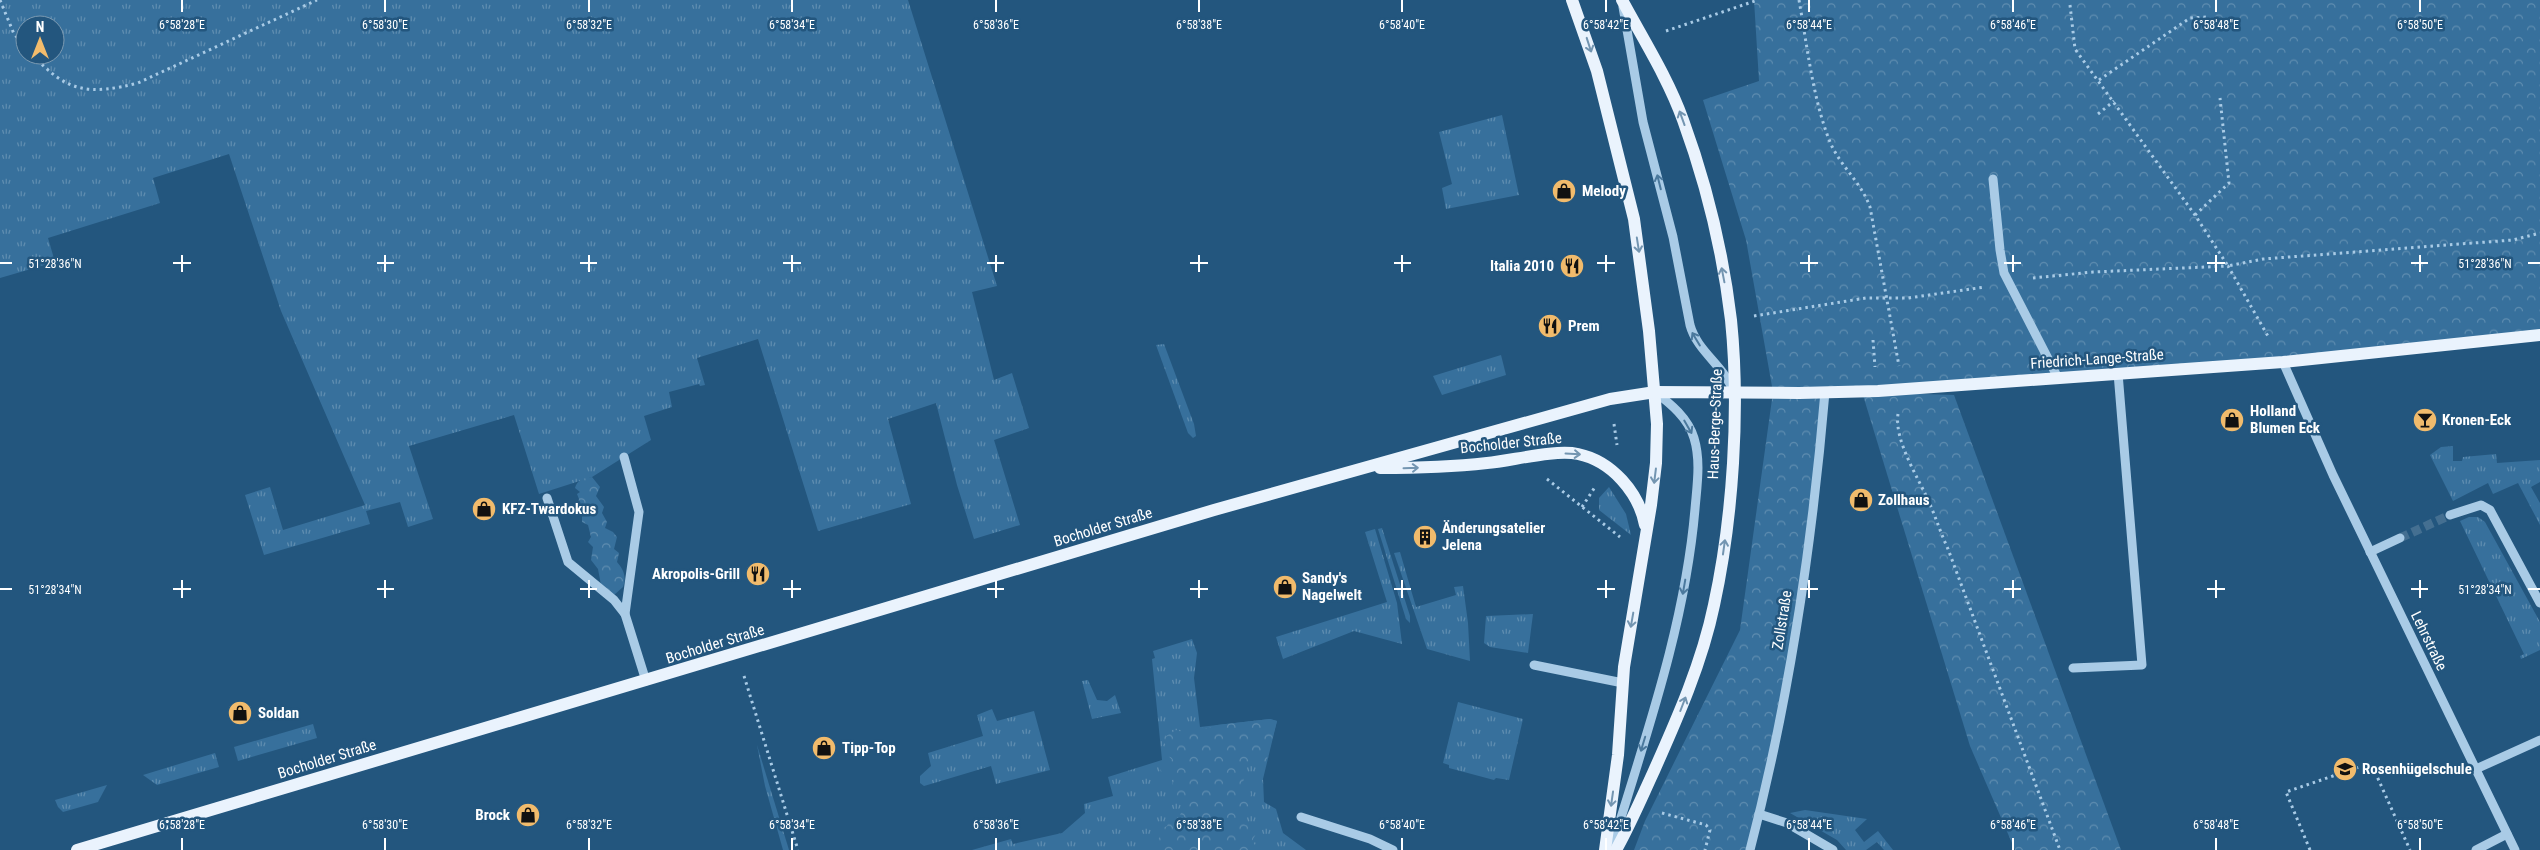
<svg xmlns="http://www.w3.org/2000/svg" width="2540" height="850" font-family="'Roboto Condensed',sans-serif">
  <defs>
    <pattern id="grass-tufts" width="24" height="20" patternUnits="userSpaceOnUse" patternTransform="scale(1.25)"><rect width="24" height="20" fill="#37709c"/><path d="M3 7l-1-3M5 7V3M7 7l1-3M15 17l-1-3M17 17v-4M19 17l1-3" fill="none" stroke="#5f8db0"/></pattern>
    <pattern id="forest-crowns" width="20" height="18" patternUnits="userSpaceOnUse" patternTransform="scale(1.25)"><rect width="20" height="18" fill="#37709c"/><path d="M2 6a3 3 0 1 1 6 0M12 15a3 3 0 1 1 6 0" fill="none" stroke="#5f8db0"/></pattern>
  </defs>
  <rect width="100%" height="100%" fill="#23567e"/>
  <g fill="url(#grass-tufts)" fill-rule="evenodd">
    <path d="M0,0H908L997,286L972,292L994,380L1012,373L1029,428L994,440L1020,525L974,539L957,485L936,403L888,419L911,504L818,531L758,339L697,358L705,385L700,386L699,384L669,392L672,407L644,416L651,440L592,477L539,494L514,415L409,446L433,519L408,527L400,502L366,511L370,524L264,555L245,495L270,487L283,530L365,505L281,311L229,154L153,178L160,203L48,238L55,262L0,278ZM25,25H55V55H25Z"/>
    <path d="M1502,115L1519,195L1446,209L1442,188L1452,184L1439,132Z"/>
    <path d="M1164,344L1194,424L1196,436L1193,438L1188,433L1156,345Z"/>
    <path d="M1501,355L1506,375L1442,395L1433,376Z"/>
    <path d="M2453,446V461H2462L2463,457L2496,454L2497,463L2540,460V482L2531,487L2540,503V525L2518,483L2493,494L2488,483L2453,501L2430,455L2441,447Z"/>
    <path d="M1609,487L1626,514L1631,535L1599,510V498Z"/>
    <path d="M2469,517H2478L2485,522L2540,622V650L2521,659L2520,656L2524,654L2460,521Z"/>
    <path d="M1382,528L1410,616V623L1406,619L1378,529Z"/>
    <path d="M1375,529L1397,603L1402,644L1354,631L1283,659L1276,637L1387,602L1365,532Z"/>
    <path d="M1400,552L1416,607L1456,595L1454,587L1463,586L1468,623L1470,661L1427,649L1394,553Z"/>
    <path d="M1533,614L1528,653L1490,647L1484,643L1486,616Z"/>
    <path d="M1192,639L1197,653L1194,678L1200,727L1270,719L1277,721L1263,779L1264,802L1276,809L1283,833L1306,850H972L1011,839L1013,844L1062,833L1085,813L1084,804L1113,796L1108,777L1162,760L1152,659L1155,658L1153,651Z"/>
    <path d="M1088,680L1097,700L1107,701L1115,695L1121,713L1092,719L1082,681Z"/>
    <path d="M1458,702L1523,719L1509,780L1496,778L1494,780L1449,768V765L1443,763Z"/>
    <path d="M992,709L997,721L1034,711L1050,770L996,784L991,766L924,786L920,783V776L931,766L928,753L983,736L977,715Z"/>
    <path d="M313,724L317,738L238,761L234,747Z"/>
    <path d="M757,745L789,850H783L765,786Z"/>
    <path d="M215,753L219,767L157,785L143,775Z"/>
    <path d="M107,785L98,802L63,812L58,807L55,800Z"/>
    <path d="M1805,810L1867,819L1855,830L1864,842L1878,831L1893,850H1884L1877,842L1866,850H1846L1837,840L1790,813Z"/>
  </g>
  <g fill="url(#forest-crowns)">
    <path d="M1754,0H2540V333L2289,360L1825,392L1794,639L1748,850H1634L1645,821L1740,630L1773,392L1746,240L1703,100L1759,81Z"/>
    <path d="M1862,392L1954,395L2121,850H2015L1970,746Z"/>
    <path d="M592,477L600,487L596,496L604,507L602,513L607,522L605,528L613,532L617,537L614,549L619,553L617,562C623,569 627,576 623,587L614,595L601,585L598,569L591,560L593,547L588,542L591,537L588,525L582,522V510L577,507L579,499L577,494L580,492L575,488C577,480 584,478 592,477Z"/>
    <path d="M1270,719L1277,721L1266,762H1260L1257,758L1248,757L1250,763L1241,770L1245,775L1242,786L1249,789L1251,794L1248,803L1252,807L1249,813L1241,818L1240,822L1246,825L1250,821L1251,829L1256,834L1252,841L1255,845L1259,844L1262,846L1263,850H1158L1156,841L1160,837L1158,830L1167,826L1170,819L1179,817L1181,813L1178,809L1184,807L1183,798L1174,795L1169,790L1175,779L1162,772L1158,766L1172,760L1165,752L1168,745L1163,743L1160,736L1165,733L1166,736L1176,730L1186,733L1200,727L1206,729L1217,725Z"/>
  </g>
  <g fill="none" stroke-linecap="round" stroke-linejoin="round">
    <path stroke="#446f91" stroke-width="9" stroke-dasharray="9 4.5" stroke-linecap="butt" d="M2400,538L2450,515"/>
    <g stroke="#a9cbe6" stroke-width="3" stroke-dasharray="2.5 4" stroke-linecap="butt">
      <path d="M0,0L14,34L25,46"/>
      <path d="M1799,0C1807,45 1813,100 1830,142C1840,166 1861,182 1870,207L1899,366"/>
      <path d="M2070,5L2075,49L2195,215L2228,266L2263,259L2513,240L2540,233"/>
      <path d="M1666,31L1758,0"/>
      <path d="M33,55C67,93 90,95 138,83L317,0"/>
      <path d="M2099,80L2190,18L2208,17"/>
      <path d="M2098,114L2114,101"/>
      <path d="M2195,215L2229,183L2220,98"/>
      <path d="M2033,278L2093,272L2228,266L2269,338"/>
      <path d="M1754,316L1866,298H1908L1985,287"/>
      <path d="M1873,340L1875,367"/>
      <path d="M1898,414C1894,441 1919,479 1929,502C1936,518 1941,534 1948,549L2060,850"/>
      <path d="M1614,424L1617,445"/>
      <path d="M1547,479L1620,537"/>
      <path d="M1582,507L1595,487"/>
      <path d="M744,676L798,850"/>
      <path d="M1662,813L1706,825L1710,830L1705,850"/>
      <path d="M2310,850L2286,792L2371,763L2410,850"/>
    </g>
    <g stroke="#a9cbe6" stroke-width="9">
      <path d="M1623,7L1643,122L1673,237L1690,325C1697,351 1723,365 1733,390"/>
      <path d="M1993,179L2000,250L2004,273L2058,378"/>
      <path d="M2283,362L2333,475L2515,850"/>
      <path d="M624,457L639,512L625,614"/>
      <path d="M547,498L568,562L614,600L625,614L646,681"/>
      <path d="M2450,515L2481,505L2490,510L2540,603"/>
      <path d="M2370,552L2400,538"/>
      <path d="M1534,665L1623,683"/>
      <path d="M2073,668L2142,665L2118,373"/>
      <path d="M2476,769L2540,740"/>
      <path d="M1759,814L1787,823L1833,850"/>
      <path d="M1301,817L1370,839L1393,850"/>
      <path d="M1611,850C1645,738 1685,626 1695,509C1697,485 1701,461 1694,438C1688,418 1671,404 1655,392"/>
      <path d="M1750,850C1789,701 1812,546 1825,392"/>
      <path d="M2476,850L2507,834"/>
    </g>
    <g stroke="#eaf3fd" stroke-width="12">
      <path d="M1572,0L1597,71L1634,219L1649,331L1657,424L1656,463L1651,505L1624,667L1618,755L1605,850"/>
      <path d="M1380,468C1415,468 1451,467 1487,463C1511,461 1555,449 1578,454C1612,461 1639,493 1645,525"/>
      <path d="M77,850L1214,510L1610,399L1655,392L1799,393L1878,391L2283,362L2540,335"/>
      <path d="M1616,850C1630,825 1641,799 1653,773C1677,719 1702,663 1714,605C1733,518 1740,409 1731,320C1723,253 1706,183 1683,120C1668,78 1643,39 1622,0"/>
    </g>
  </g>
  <defs><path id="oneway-shaft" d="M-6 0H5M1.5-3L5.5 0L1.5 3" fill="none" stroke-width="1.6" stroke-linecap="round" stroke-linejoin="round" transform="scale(1.25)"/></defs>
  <g stroke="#7395b1">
    <use href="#oneway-shaft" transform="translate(1589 45) rotate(72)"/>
    <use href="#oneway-shaft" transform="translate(1682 118) rotate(-110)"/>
    <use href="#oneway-shaft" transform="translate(1638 245) rotate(81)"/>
    <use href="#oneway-shaft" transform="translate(1723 275) rotate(-101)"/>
    <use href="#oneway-shaft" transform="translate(1573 454) rotate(3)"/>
    <use href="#oneway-shaft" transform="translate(1411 468) rotate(-2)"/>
    <use href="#oneway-shaft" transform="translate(1655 476) rotate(97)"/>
    <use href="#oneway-shaft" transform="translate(1724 547) rotate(-82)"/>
    <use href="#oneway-shaft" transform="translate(1632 620) rotate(100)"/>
    <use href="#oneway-shaft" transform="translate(1683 704) rotate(-69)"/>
    <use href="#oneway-shaft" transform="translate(1612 799) rotate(98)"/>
  </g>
  <g stroke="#4b799d">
    <use href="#oneway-shaft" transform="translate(1659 182) rotate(-104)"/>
    <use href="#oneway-shaft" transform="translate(1696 339) rotate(-121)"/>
    <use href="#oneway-shaft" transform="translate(1688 427) rotate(60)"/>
    <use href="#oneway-shaft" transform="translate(1684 587) rotate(100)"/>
    <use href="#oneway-shaft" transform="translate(1643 744) rotate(107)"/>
  </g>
  <path fill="none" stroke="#fff" stroke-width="2" d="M182,0V12M385,0V12M589,0V12M792,0V12M996,0V12M1199,0V12M1402,0V12M1606,0V12M1809,0V12M2013,0V12M2216,0V12M2420,0V12M182,255V272M385,255V272M589,255V272M792,255V272M996,255V272M1199,255V272M1402,255V272M1606,255V272M1809,255V272M2013,255V272M2216,255V272M2420,255V272M0,263H12M173,263H191M377,263H394M580,263H597M783,263H801M987,263H1004M1190,263H1208M1394,263H1411M1597,263H1615M1800,263H1818M2004,263H2021M2207,263H2225M2411,263H2428M2528,263H2540M182,580V598M385,580V598M589,580V598M792,580V598M996,580V598M1199,580V598M1402,580V598M1606,580V598M1809,580V598M2013,580V598M2216,580V598M2420,580V598M0,589H12M173,589H191M377,589H394M580,589H597M783,589H801M987,589H1004M1190,589H1208M1394,589H1411M1597,589H1615M1800,589H1818M2004,589H2021M2207,589H2225M2411,589H2428M2528,589H2540M182,838V850M385,838V850M589,838V850M792,838V850M996,838V850M1199,838V850M1402,838V850M1606,838V850M1809,838V850M2013,838V850M2216,838V850M2420,838V850"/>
  <defs>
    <g id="shop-disc" transform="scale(1.25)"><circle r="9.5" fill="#f1bb6c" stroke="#23567e"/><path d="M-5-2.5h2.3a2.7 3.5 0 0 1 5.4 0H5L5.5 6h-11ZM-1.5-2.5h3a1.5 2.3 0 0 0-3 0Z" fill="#111"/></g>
    <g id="restaurant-disc" transform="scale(1.25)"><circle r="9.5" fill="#f1bb6c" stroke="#23567e"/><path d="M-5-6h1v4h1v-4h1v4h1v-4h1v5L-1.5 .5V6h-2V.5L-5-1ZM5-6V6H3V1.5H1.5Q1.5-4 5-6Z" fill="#111"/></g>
    <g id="bar-disc" transform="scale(1.25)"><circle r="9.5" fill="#f1bb6c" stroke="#23567e"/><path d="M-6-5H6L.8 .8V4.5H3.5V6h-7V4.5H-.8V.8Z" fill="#111"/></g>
    <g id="building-disc" transform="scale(1.25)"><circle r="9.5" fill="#f1bb6c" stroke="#23567e"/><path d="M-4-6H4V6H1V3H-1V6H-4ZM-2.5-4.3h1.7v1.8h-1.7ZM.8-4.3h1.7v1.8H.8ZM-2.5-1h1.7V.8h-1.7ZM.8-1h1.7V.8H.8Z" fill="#111"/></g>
    <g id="school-disc" transform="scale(1.25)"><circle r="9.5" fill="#f1bb6c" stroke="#23567e"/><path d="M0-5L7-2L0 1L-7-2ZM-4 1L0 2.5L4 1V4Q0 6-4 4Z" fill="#111"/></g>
  </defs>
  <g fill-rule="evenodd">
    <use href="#shop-disc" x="1564" y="191"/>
    <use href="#restaurant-disc" x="1572" y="266"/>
    <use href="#restaurant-disc" x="1550" y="326"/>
    <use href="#shop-disc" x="2232" y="420"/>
    <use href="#bar-disc" x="2425" y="420"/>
    <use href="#shop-disc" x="1861" y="500"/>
    <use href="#shop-disc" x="484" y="509"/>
    <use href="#building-disc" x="1425" y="537"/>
    <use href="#restaurant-disc" x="758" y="574"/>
    <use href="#shop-disc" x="1285" y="587"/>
    <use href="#shop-disc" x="240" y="713"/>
    <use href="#shop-disc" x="824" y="748"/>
    <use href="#school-disc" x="2345" y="769"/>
    <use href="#shop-disc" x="528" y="815"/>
  </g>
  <g text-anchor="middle" stroke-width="5" stroke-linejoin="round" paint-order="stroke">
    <g font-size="15" font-weight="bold" fill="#fff" stroke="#23567e" text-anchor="start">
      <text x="1582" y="196">Melody</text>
      <text x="1554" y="271" text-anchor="end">Italia 2010</text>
      <text x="1568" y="331">Prem</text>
      <text x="2250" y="416">Holland<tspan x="2250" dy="17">Blumen Eck</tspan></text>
      <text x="2442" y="425">Kronen-Eck</text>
      <text x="1878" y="505">Zollhaus</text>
      <text x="502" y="514">KFZ-Twardokus</text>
      <text x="1442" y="533">Änderungsatelier<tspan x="1442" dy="17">Jelena</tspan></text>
      <text x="740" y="579" text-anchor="end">Akropolis-Grill</text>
      <text x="1302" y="583">Sandy's<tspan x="1302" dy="17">Nagelwelt</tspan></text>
      <text x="258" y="718">Soldan</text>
      <text x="842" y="753">Tipp-Top</text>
      <text x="2362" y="774">Rosenhügelschule</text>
      <text x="510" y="820" text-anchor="end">Brock</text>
    </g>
    <g font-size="15" fill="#fff" stroke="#23567e">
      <text transform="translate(2097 359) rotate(-4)" y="5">Friedrich-Lange-Straße</text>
      <text transform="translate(1715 424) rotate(-88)" y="5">Haus-Berge-Straße</text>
      <text transform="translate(1511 443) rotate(-6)" y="5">Bocholder Straße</text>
      <text transform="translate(1103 527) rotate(-17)" y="5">Bocholder Straße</text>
      <text transform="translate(1782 620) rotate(-81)" y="5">Zollstraße</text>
      <text transform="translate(2429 641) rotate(64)" y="5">Lehrstraße</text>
      <text transform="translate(715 644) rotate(-17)" y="5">Bocholder Straße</text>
      <text transform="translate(327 759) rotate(-17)" y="5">Bocholder Straße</text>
    </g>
  </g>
  <g font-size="12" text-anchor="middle" fill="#fff" stroke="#23567e" stroke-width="5" stroke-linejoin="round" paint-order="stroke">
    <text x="182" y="29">6°58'28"E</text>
    <text x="385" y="29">6°58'30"E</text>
    <text x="589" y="29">6°58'32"E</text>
    <text x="792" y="29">6°58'34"E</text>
    <text x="996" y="29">6°58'36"E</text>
    <text x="1199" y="29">6°58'38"E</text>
    <text x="1402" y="29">6°58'40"E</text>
    <text x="1606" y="29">6°58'42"E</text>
    <text x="1809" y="29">6°58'44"E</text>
    <text x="2013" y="29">6°58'46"E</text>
    <text x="2216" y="29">6°58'48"E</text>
    <text x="2420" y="29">6°58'50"E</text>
    <text x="55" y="268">51°28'36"N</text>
    <text x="2485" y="268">51°28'36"N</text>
    <text x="55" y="594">51°28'34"N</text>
    <text x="2485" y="594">51°28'34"N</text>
    <text x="182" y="829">6°58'28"E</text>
    <text x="385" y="829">6°58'30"E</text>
    <text x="589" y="829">6°58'32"E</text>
    <text x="792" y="829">6°58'34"E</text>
    <text x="996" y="829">6°58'36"E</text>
    <text x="1199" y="829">6°58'38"E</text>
    <text x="1402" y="829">6°58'40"E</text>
    <text x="1606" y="829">6°58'42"E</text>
    <text x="1809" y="829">6°58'44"E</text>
    <text x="2013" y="829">6°58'46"E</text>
    <text x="2216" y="829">6°58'48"E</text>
    <text x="2420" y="829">6°58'50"E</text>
  </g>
  <g transform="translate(40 40)"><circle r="24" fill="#23567e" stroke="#7b9ab2"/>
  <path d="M0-4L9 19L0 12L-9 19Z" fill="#f1bb6c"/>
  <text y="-8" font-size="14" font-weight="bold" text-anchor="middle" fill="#ffffff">N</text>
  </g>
</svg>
